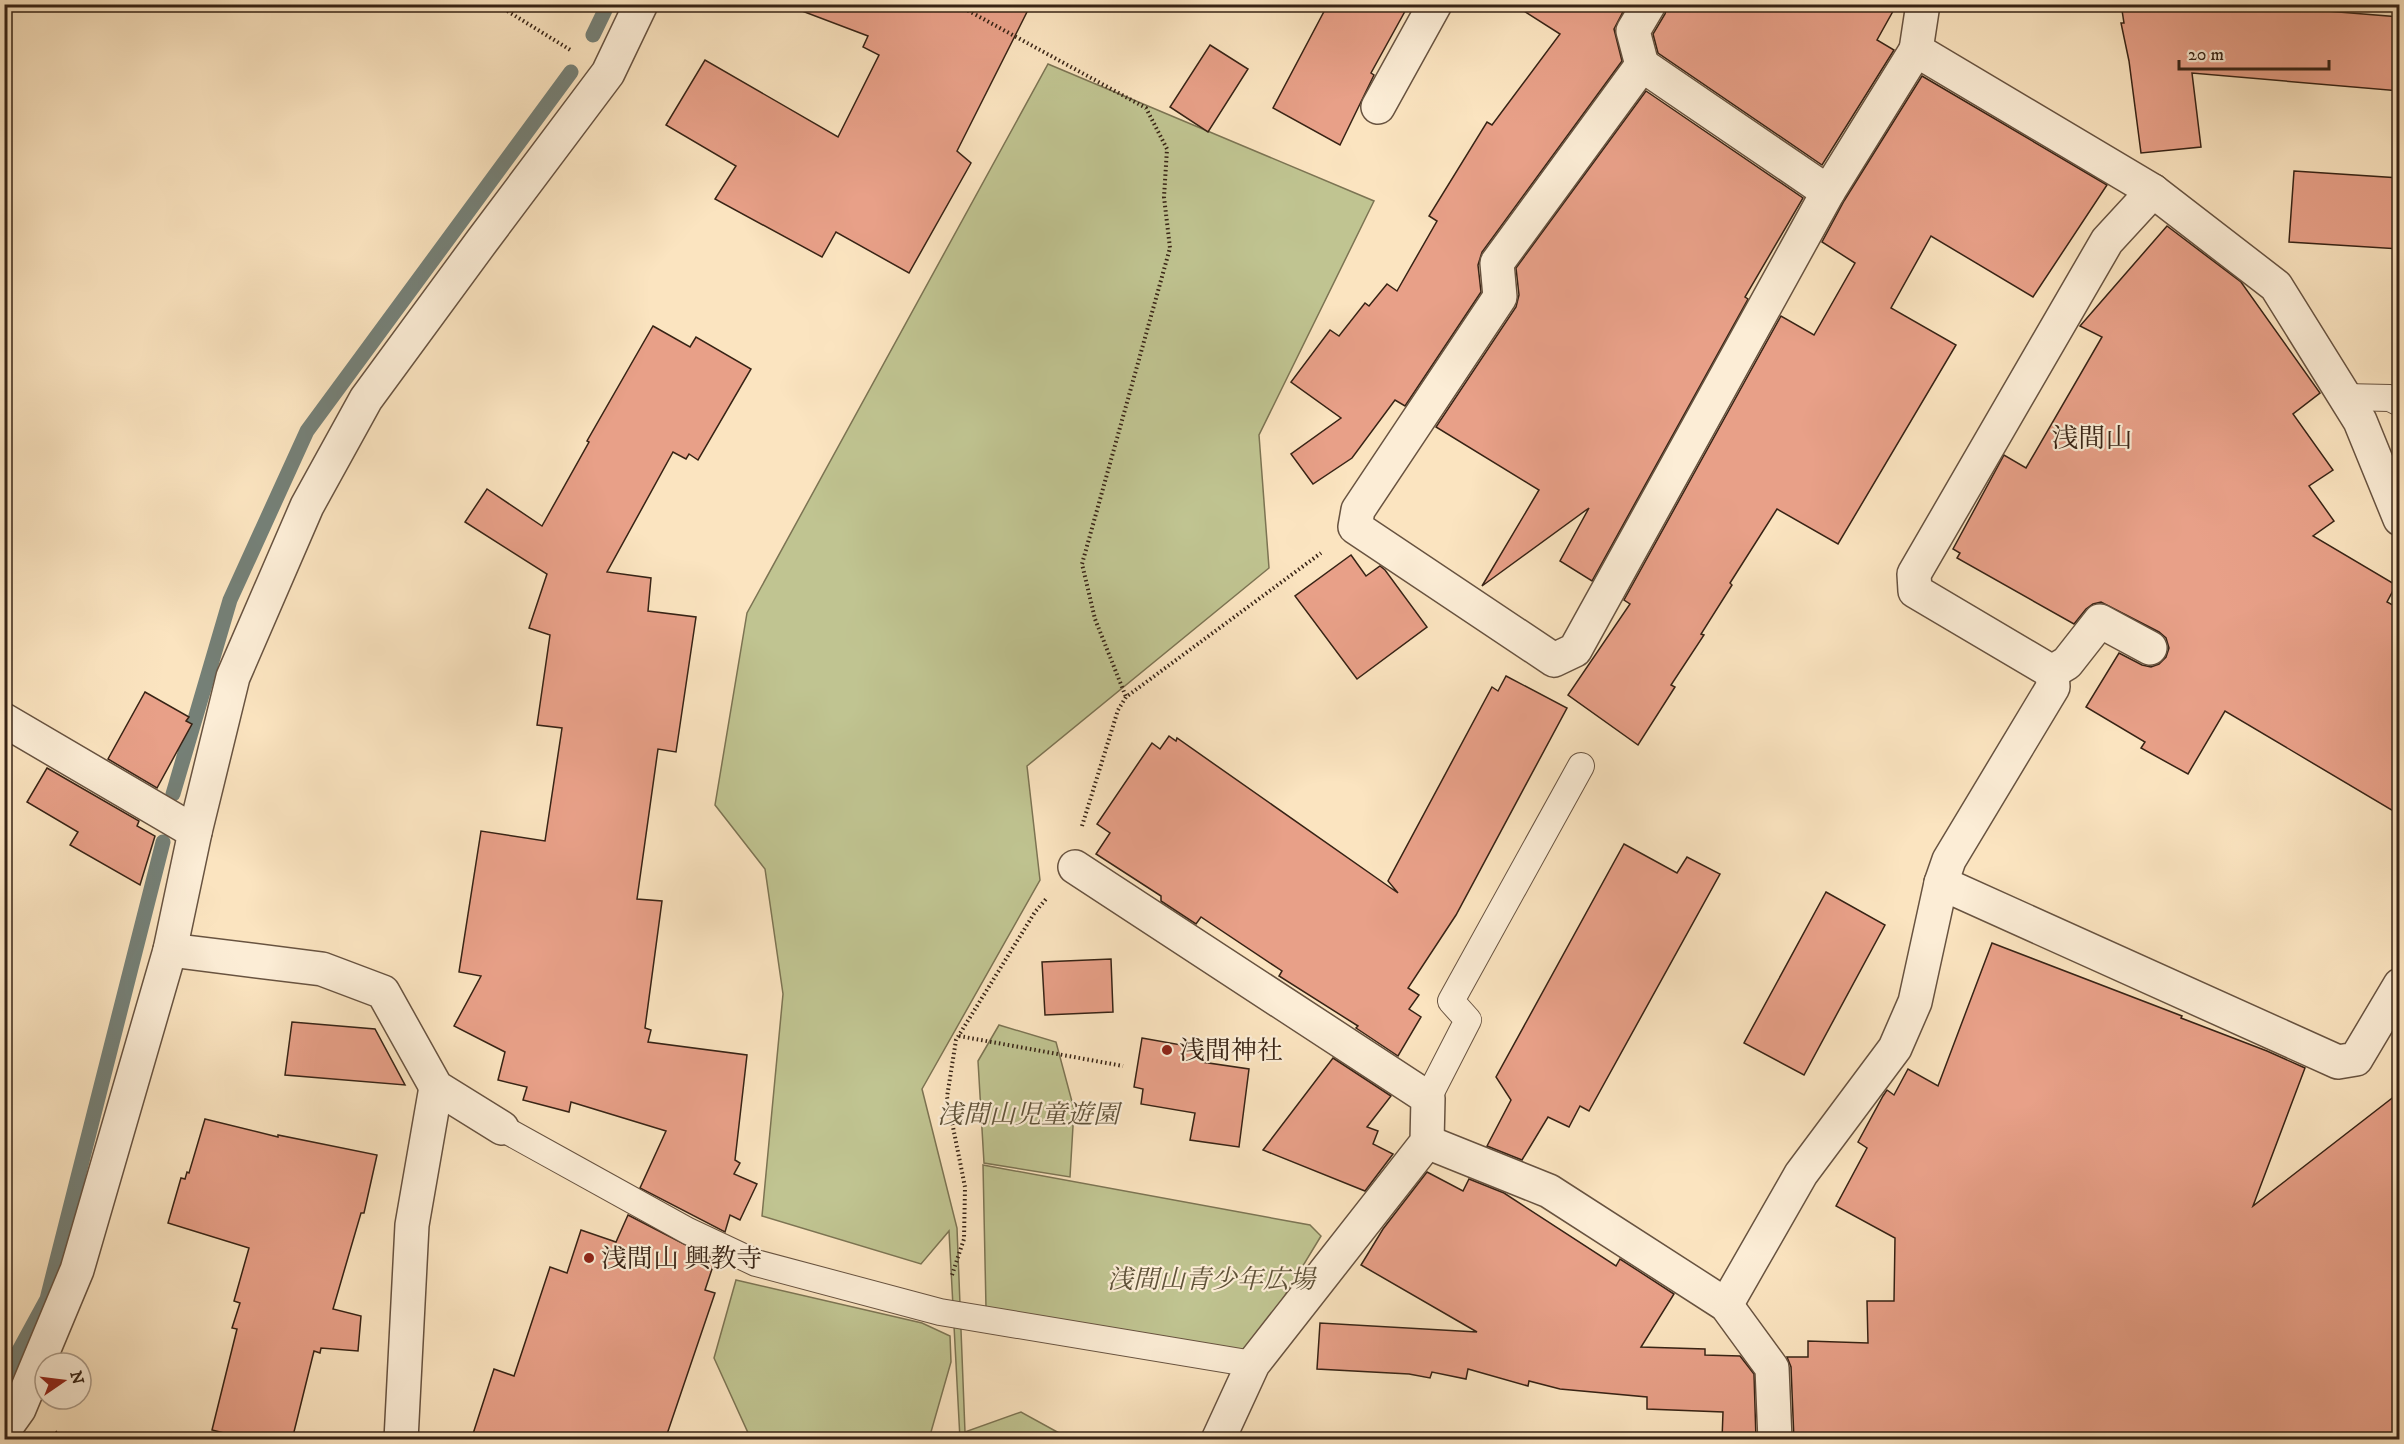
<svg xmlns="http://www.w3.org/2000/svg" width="2404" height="1444" font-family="'IM FELL DW Pica','Noto Serif JP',serif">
  <rect width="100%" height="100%" fill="#fbe4c0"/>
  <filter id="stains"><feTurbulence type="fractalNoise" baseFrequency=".00333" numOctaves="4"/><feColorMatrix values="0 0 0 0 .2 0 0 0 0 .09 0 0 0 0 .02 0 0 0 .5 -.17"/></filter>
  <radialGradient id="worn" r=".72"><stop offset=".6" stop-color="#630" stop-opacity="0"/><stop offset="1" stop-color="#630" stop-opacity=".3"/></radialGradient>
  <g fill="#c0c491" stroke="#7c7453" stroke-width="1.5">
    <path d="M1048,64L1374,201L1259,435L1269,568L1027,766L1040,880L922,1089L957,1228L965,1432L1021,1412L1070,1439H960L949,1231L921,1264L762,1216L783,994L765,869L715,805L747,613Z"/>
    <path d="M999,1025L1056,1042L1074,1109L1070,1177L984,1163L978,1061Z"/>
    <path d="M983,1165L1310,1225L1321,1236L1247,1358L986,1308Z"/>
    <path d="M736,1280L922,1323L950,1336L951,1362L929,1439H749V1435L714,1358Z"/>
  </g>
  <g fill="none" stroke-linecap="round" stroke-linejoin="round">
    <g stroke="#758077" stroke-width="15">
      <path d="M593,35L608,4"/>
      <path d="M173,794L230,600L307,431L571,72"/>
      <path d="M4,1378L47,1299L163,842"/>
    </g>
  </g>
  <g fill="#e8a088" stroke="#372315" stroke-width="1.5">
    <path d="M794,4H1031L957,151L971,163L909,273L836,232L822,257L715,199L736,166L666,125L705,60L838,137L879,55L863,47L868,36L794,8Z"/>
    <path d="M1328,4H1409L1371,73L1374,75L1340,145L1273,108Z"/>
    <path d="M1513,4H1627L1614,29L1622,61L1482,252L1478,265L1481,292L1405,406L1395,400L1352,458L1313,484L1291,454L1341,418L1291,382L1330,330L1339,336L1365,303L1369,306L1387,284L1397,291L1437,221L1429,216L1487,122L1492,125L1560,34Z"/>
    <path d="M1668,4H1897L1877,40L1894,50L1822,165L1658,53L1653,34L1665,14Z"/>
    <path d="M2121,4H2239L2400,17V91L2192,73L2201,147L2141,153L2129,61L2121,23H2124Z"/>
    <path d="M1210,45L1248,69L1208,132L1170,107Z"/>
    <path d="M1922,76L2107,185L2033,297L1931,236L1891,308L1956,345L1838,544L1777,509L1730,583L1732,585L1701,634L1704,635L1671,685L1675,687L1638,745L1568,695L1630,604L1624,600L1781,316L1814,335L1855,263L1822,242L1844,201Z"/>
    <path d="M1646,91L1803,198L1745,297L1748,299L1592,581L1560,561L1589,508L1482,586L1539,490L1436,427L1516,307L1519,295L1516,268Z"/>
    <path d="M2294,171L2400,178V249L2289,242Z"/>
    <path d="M2167,226L2241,282L2320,393L2293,414L2333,470L2309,486L2334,521L2313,536L2396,585L2387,602L2400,609V815L2225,711L2188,774L2141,748L2145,742L2086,707L2119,653L2142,665L2151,667L2159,664L2166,657L2169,648L2166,638L2159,632L2101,602L2093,604L2086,609L2074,624L1957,558L1960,553L1953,549L2004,455L2026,468L2102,337L2080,326Z"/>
    <path d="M653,326L690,347L696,337L751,369L698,460L689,454L686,459L673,452L607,572L651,578L648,611L696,617L676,752L658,749L637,899L662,901L645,1028L651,1030L648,1042L747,1055L735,1160L740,1163L734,1174L757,1184L740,1220L730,1215L725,1232L640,1188L666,1131L571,1102L569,1112L523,1100L527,1087L498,1080L505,1052L454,1026L481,976L459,972L481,831L545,841L562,728L537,725L550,635L529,628L547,574L465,522L487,489L542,526L589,442L587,441Z"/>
    <path d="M1351,555L1366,576L1380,566L1385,570L1427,627L1357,679L1295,596Z"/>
    <path d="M1506,676L1567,708L1456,915L1408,988L1419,995L1409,1009L1421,1017L1398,1056L1356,1028L1358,1026L1279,976L1282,971L1201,917L1196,924L1161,901V896L1096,854L1110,833L1097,824L1152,743L1160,749L1169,736L1176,741L1177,738L1398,893L1388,881L1492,687L1498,691Z"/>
    <path d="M145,692L189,717L186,721L192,724L157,788L108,759Z"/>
    <path d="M47,768L139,821L137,826L155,836L140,885L70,845L78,832L27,802Z"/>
    <path d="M1624,844L1677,873L1687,857L1720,874L1589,1111L1580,1106L1569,1127L1548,1117L1522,1160L1487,1146L1511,1100L1496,1077Z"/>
    <path d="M1826,892L1885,925L1804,1075L1744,1043Z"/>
    <path d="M1992,943L2182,1016L2181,1018L2267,1051L2305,1068L2253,1206L2400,1092V1440H1794L1791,1367L1787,1357H1808V1341L1868,1343L1867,1301H1894L1895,1238L1836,1206L1867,1148L1858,1142L1883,1096L1887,1090L1894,1095L1908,1069L1938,1086Z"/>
    <path d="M1111,959L1113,1012L1045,1015L1042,962Z"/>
    <path d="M292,1022L375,1029L405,1085L285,1075Z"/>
    <path d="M1142,1038L1204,1049L1202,1062L1249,1069L1239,1147L1190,1140L1195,1113L1141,1104L1143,1089L1134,1087Z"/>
    <path d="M1333,1058L1391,1096L1367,1127L1378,1131L1373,1144L1393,1154L1365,1191L1263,1150Z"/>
    <path d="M205,1119L278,1137V1135L377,1155L364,1213H361L333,1309L361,1316L358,1351L321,1348L320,1353L314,1351L292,1440H252L212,1430L237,1329L232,1328L240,1303L234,1301L249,1248L168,1223L181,1178L185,1179L187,1172L189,1173Z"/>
    <path d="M1427,1172L1463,1191L1469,1179L1504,1193L1616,1266L1620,1259L1674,1294L1641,1347L1705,1349V1355L1740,1356L1754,1374L1756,1440H1722L1723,1412L1647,1409V1397L1560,1389L1529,1381L1528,1386L1468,1369L1466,1379L1432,1372L1430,1378L1409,1374L1317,1369L1320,1323L1477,1332L1361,1265L1383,1229Z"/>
    <path d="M628,1215L715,1260L705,1290L715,1293L665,1440H471L494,1369L514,1376L550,1267L567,1273L581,1230L616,1242Z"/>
  </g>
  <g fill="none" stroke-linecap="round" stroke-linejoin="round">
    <g stroke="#685340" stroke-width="28">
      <g id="service">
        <path d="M2344,397L2390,398L2400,403"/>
        <path d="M1428,1098L1468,1020L1451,1001L1581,766"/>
        <path d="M502,1128L688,1231L756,1263L940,1312L1253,1364"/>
      </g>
    </g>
    <g stroke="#685340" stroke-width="36">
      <g id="minor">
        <path d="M1649,4L1633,31L1642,65L1497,263L1500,297L1358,510L1355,527L1554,660L1575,650L1828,192L1916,50"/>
        <path d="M1923,4L1916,50L2153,191L2276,286L2360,421L2400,519"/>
        <path d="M1642,65L1828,192"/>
        <path d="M1378,107L1435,4"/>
        <path d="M2052,672L2067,663L2100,621L2150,648"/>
        <path d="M4,720L195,832"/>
        <path d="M1075,867L1428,1098L1427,1142L1253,1364L1218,1440"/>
        <path d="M1941,883L2338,1062L2356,1059L2400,985"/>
        <path d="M170,950L322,969L383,992L436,1087L502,1128"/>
        <path d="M1427,1142L1549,1191L1726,1305L1772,1368L1775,1440"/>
        <path d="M1726,1305L1801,1174L1895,1048L1915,1002L1941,883L1949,860L2053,687L2052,672L1915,591L1914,574L2107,241L2153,191"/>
        <path d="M401,1440L412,1225L436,1087"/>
      </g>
    </g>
    <g stroke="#685340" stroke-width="36">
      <path id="tertiary" d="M4,1430L19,1409L77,1270L170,950L195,832L233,677L307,506L366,399L482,241L608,73L641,4"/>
    </g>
    <g stroke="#372315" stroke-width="4" stroke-dasharray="1.5 3" stroke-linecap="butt">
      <path d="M496,4L572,51"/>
      <path d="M956,4L1146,108L1167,149L1164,197L1170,248L1082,564L1095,619L1126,697"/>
      <path d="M4,5L5,4"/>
      <path d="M1082,826L1118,710L1126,697L1321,553"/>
      <path d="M959,1036L1123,1066"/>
      <path d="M952,1275L964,1239L965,1187L947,1097L956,1040L1035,912L1046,899"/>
      <path d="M55,1432L66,1440"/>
    </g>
    <use href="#service" stroke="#fcedd6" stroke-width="26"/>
    <use href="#minor" stroke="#fcedd6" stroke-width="33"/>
    <use href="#tertiary" stroke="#fcedd6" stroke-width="33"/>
  </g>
  <g fill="#8f2418" stroke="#fcedd6" stroke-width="2">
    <circle cx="1167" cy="1050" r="6"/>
    <circle cx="589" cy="1258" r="6"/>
  </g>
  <g text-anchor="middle" stroke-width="4.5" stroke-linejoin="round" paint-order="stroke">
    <g font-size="26" fill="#372315" stroke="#fcedd6" text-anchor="start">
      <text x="1179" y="1059">浅間神社</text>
      <text x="601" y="1267">浅間山 興教寺</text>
    </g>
    <g font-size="26" font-style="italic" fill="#60533a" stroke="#fcedd6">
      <text x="1028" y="1123">浅間山児童遊園</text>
      <text x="1211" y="1288">浅間山青少年広場</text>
    </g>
    <g font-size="27" fill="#372315" stroke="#fcedd6">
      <text x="2092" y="447">浅間山</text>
    </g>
  </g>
  <rect width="2404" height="1444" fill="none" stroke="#fbe4c0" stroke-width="24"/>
  <rect x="6" y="6" width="2392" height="1432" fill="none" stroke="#372315" stroke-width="3"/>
  <rect x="12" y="12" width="2380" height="1420" fill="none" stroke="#372315" stroke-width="1.5"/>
  <g transform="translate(63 1381) rotate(76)"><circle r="28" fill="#fcedd6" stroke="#ad9c89" stroke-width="1.5"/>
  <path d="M0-4.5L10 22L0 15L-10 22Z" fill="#8f2418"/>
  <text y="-9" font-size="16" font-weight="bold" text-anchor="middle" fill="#372315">N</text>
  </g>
  <path d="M2179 60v9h150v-9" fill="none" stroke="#372315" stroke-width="3"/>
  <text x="2188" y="60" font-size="18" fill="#372315" stroke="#fcedd6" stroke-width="4.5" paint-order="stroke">20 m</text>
  <rect width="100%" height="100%" filter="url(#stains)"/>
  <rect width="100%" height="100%" fill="url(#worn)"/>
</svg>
